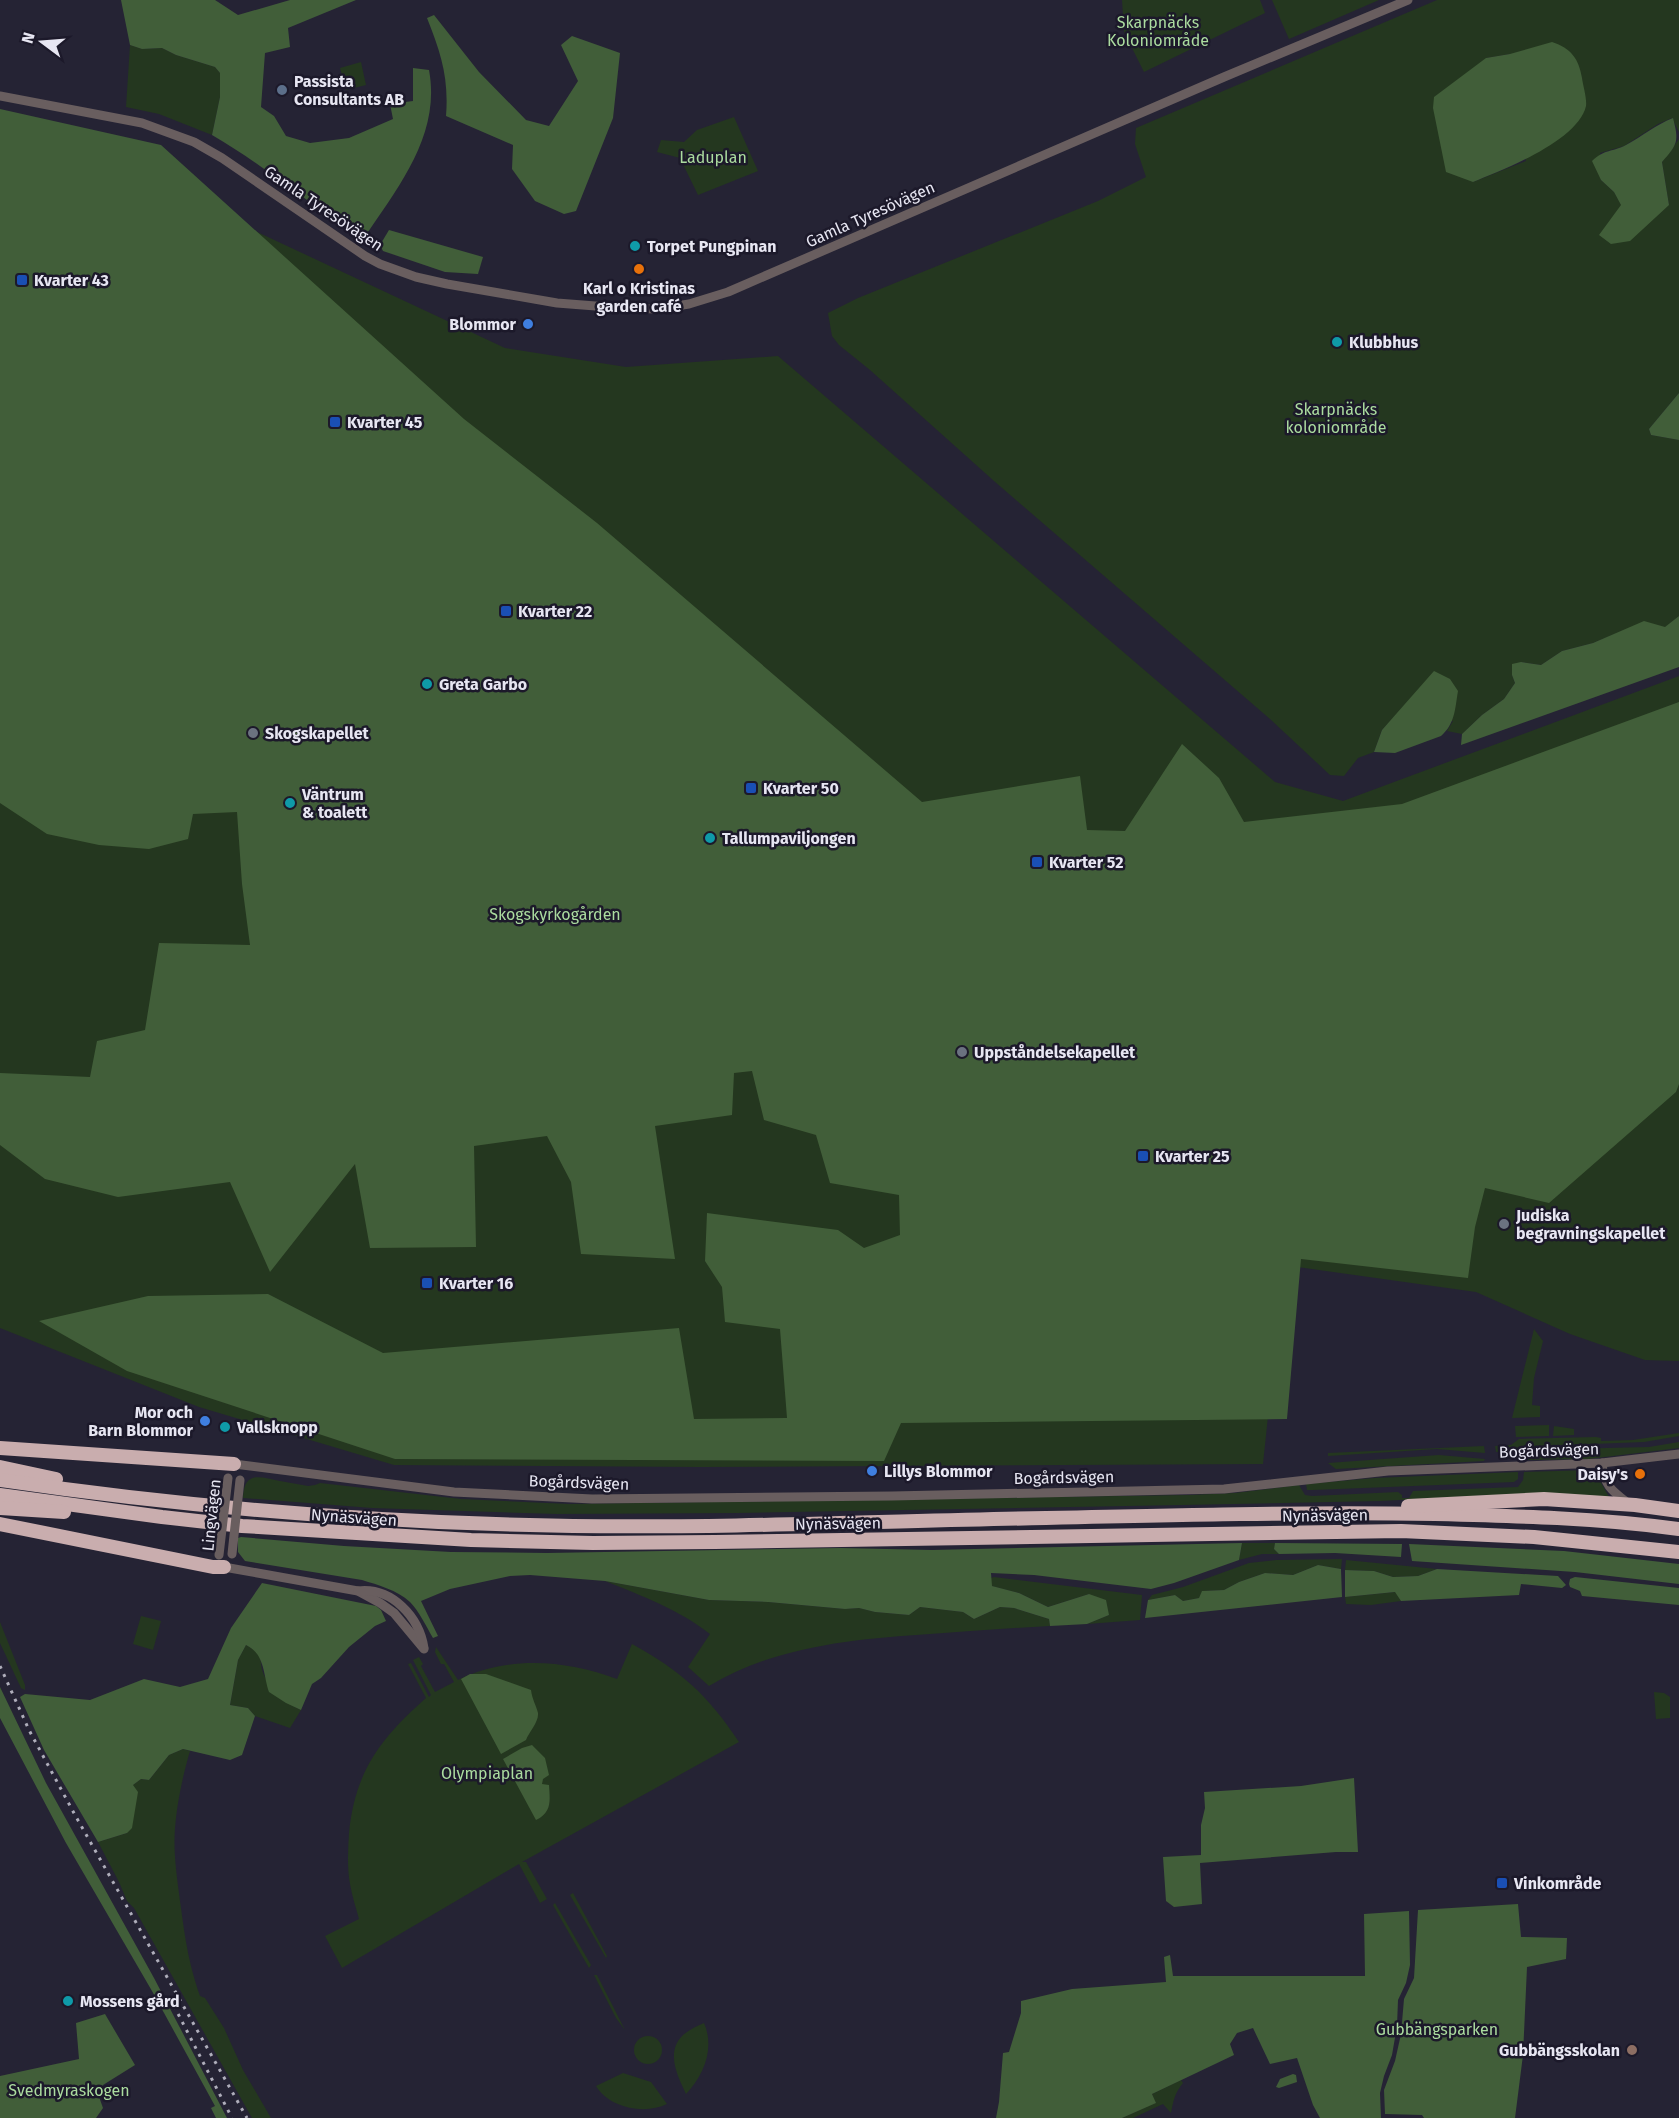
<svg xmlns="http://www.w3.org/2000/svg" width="1679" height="2118" font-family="'Fira Sans',sans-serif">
  <rect width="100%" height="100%" fill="#252334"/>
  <g fill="#24371f" fill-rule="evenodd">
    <path d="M1122,0H1260L1265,13L1144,72L1124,32Z"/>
    <path d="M1272,0H1379L1289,39Z"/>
    <path d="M1437,0H1679V132L1672,118L1658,124L1624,146L1600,153L1601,180L1614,192L1622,206L1669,205L1662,162L1679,139V393L1649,429L1651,435L1679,440V616L1665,628L1644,622L1593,643L1562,651L1541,665L1521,662L1512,675L1515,683L1504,699L1482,715L1462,734L1447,731L1453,721L1398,713L1382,730L1374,752L1358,758L1344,776L1330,775L1270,719L994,481L870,370L839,345L832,336L828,313L858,298L1098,201L1146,177L1135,144L1136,128ZM1510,54L1526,161L1473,182L1486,58Z"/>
    <path d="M130,45L142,49L162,48L176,55L215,67L220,73V97L212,135L159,114L126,107Z"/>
    <path d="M361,62L366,85L346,90L340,68Z"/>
    <path d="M734,117L758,171L698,195L680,158L657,152L661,140L684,142L697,130Z"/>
    <path d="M0,160L238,223L505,348L626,367L778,356L1275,782L1343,801L1679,676V1361L1645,1360L1570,1334L1476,1292L1276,1264L1270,1397L1263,1464L700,1467L394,1465L199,1407L0,1328Z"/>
    <path d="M1534,1329L1543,1341L1534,1378L1532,1405L1540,1406V1417L1512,1418Z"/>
    <path d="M1549,1425V1436L1516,1437L1515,1426Z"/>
    <path d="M1554,1426L1574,1429V1435L1553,1436Z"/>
    <path d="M1679,1433V1436L1644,1442L1540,1446L1518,1451L1496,1452L1495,1446L1511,1445L1519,1439L1596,1437L1601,1438V1441L1633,1440Z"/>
    <path d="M1679,1442V1448L1588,1459L1524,1460V1456L1541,1452L1564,1449L1649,1447Z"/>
    <path d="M1484,1446L1485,1453L1437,1449L1328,1456V1453Z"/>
    <path d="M1439,1455L1485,1459L1484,1461L1336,1469L1328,1463Z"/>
    <path d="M1590,1470L1595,1472L1609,1497L1492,1495L1381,1501L1182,1505L737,1513L557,1514L372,1508L243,1498C244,1470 260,1477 280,1481C289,1483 299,1484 308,1486L315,1485L320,1483L461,1499L569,1504L1190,1495L1235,1493L1299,1485L1305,1495L1312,1496L1398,1492L1402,1495V1498H1409L1413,1491L1518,1487L1523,1480L1524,1472Z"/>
    <path d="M1518,1472V1479L1514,1482L1313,1490H1307L1306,1484L1375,1478Z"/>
    <path d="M1242,1543H1275L1274,1549L1279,1554H1262L1239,1560Z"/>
    <path d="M1342,1559L1341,1569L1318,1565L1293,1575L1265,1573L1239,1582L1224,1590L1203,1591L1199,1598L1183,1601L1175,1595L1148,1600L1152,1595L1183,1587L1249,1563L1276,1560Z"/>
    <path d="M1346,1560L1437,1569L1418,1576L1393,1577L1374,1571L1345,1570Z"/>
    <path d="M994,1577L1142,1595L1140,1620L1087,1624L1109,1615L1089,1594L1048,1607L1019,1593L991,1586V1578Z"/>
    <path d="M605,1581L709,1600L768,1602L845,1609L859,1608L875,1612L909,1615L920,1607L963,1612L974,1619L1000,1607L1014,1608L1049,1619L1050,1626C1010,1628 970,1631 930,1634C855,1639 775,1646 709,1686L688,1667L710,1634C678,1609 642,1596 605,1581Z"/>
    <path d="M1396,1592L1401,1601L1371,1605L1346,1604L1345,1597Z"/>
    <path d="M141,1616L161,1621L153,1650L133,1644Z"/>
    <path d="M0,1622L25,1685V1690L21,1688L0,1643Z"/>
    <path d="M632,1644C681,1671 708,1695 739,1742L522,1862H526L547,1899L540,1903L519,1864L342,1968L325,1936L359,1919C356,1908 352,1896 350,1884C347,1867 348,1850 349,1833C355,1771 381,1738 426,1698L408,1664L411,1663L429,1697L431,1695L413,1660L419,1657L423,1664L421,1666L435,1692L454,1682L444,1664H441L435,1652L436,1647L458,1680C508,1655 566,1660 617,1679Z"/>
    <path d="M246,1645C267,1656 257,1662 265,1677C273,1692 286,1703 301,1710L290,1728L255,1716L248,1708L230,1705L238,1660Z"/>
    <path d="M1654,1692L1664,1693L1670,1697V1718L1656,1719Z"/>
    <path d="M183,1749L190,1751C183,1775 177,1802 175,1828C173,1852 177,1877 180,1901C185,1937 188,1961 200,1996L205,1998L224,2028L243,2070L271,2118H252L134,1908L127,1901L119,1882L98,1842L127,1833L133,1785L141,1779L149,1780L169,1755Z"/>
    <path d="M573,1893L607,1956L606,1958L570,1895Z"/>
    <path d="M555,1903L591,1965L589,1968L553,1905Z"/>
    <path d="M594,1975H597L625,2030L616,2018Z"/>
    <path d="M704,2023C715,2048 704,2075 686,2094C678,2077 665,2052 683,2035C689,2030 697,2026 704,2023Z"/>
    <circle cx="648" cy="2050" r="14"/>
    <path d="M623,2073L651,2082L667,2104C645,2115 609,2108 596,2086Z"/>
    <path d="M1181,2080L1183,2083C1175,2092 1173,2102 1171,2113L1163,2104L1133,2118H1122L1155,2103L1152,2094Z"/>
  </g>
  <g fill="#415e39">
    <path d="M121,0H215L238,15L290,0H356L288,28L290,47L265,53L261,107L274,116L286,136L310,143L349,138L393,119L390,104L413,101V68L429,70C441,134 399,186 366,235L361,237C310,205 264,165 212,135L220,97V73L215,67L176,55L162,48L142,49L130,45Z"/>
    <path d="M434,15L479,72L526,120L549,126L578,81L561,45L572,36L620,53L613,118L576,211L564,214L535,201L512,169L513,145L446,116C449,78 441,53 427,18Z"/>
    <path d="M1552,42C1571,48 1579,59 1582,78C1583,86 1587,98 1586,106C1578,141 1503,170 1473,182L1446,172L1433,108L1434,97L1486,58L1510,54Z"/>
    <path d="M0,109L161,145L464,419L597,523L922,802L1080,776L1087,830L1125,831L1182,744L1219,778L1244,822L1402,804L1679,702V1084L1676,1092L1549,1203L1485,1188L1475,1227L1468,1278L1301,1259L1287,1419L901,1423L884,1461L395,1459L127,1371L39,1321L148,1296L268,1294L383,1353L679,1328L694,1419L787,1418L780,1329L725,1322L722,1287L705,1261L707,1213L838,1230L864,1248L900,1235L899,1195L830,1183L816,1135L764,1120L752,1071L734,1073L732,1115L655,1126L675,1259L581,1254L571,1182L547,1136L474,1146L476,1247L370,1248L355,1164L270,1272L230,1182L118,1197L45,1179L0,1145V1073L90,1077L97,1041L145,1030L159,943L250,945L242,884L237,812L193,814L188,839L149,849L99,845L47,834L0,803Z"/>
    <path d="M1673,118C1679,141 1678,144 1662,162L1669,205L1630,241L1611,244L1599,235L1621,205L1614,192L1601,180L1592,161C1604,149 1613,152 1626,145C1643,136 1655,125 1673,118Z"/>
    <path d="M389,230L483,257L478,274L445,272L383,251L380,245Z"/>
    <path d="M1679,393V440L1651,435L1649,429Z"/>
    <path d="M1679,616V667L1461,745L1462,734L1482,715L1504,699L1515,683L1512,675V664L1521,662L1541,665L1562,651L1593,643L1644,621L1665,627Z"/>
    <path d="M1434,671L1450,679L1458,691C1455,709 1455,724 1441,736L1395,753L1374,752L1382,730Z"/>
    <path d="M241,1537L344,1546L451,1552L547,1553L841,1548L932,1550L1242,1543L1239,1560L1174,1583L1151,1589L1034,1575L991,1573L992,1586L1019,1593L1048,1607L1089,1594L1106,1600L1109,1615L1087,1624L1050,1626L1049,1619L1014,1608L1000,1607L974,1619L963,1612L920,1607L909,1615L875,1612L859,1608L845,1609L768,1602L709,1600L605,1581L530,1575L510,1576L450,1589L421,1601L438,1636L433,1638C426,1626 419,1611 410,1602C397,1590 378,1585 362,1580L245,1561L238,1552V1538Z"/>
    <path d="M1275,1543L1402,1544L1401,1557L1335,1553L1279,1554L1274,1549Z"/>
    <path d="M1409,1544L1564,1551L1679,1564V1584L1575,1572L1412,1561Z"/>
    <path d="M1318,1565L1341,1569L1342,1597L1145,1618L1148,1600L1175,1595L1183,1601L1199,1598L1202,1591L1224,1590L1239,1582L1265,1573L1293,1575Z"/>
    <path d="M1437,1569L1558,1576L1566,1585L1562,1588L1521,1584L1519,1595L1401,1601L1395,1592L1345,1597V1570L1374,1571L1393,1577L1418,1576Z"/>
    <path d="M1575,1577L1679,1588V1605L1582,1596L1580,1591L1570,1587L1569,1584L1570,1579Z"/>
    <path d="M262,1583L376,1606L381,1610L386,1621L375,1626L349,1647L321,1678L312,1684L301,1710L286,1703L269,1692C263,1674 265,1654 246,1645L238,1660L230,1705L248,1708L255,1716L242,1755L230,1760L183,1749L169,1755L149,1780L141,1779L133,1785L138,1792L132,1828L127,1833L98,1842L44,1750L20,1697L25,1694L90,1700L144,1679L180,1687L208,1679L231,1628Z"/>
    <path d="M470,1674H486L531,1690C532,1699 536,1705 538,1713C539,1722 529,1732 526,1740L501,1754L461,1679Z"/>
    <path d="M0,1687L46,1783L154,1978L227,2118H216L211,2108L215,2106L152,1991L66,1843L0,1718Z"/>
    <path d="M532,1745L545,1758L549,1775L543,1779L542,1784L549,1785C550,1801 552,1812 536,1820L503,1759L522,1748Z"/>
    <path d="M1354,1778L1358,1852H1336L1200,1863L1202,1904L1174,1907L1166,1901L1163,1857L1201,1855V1825L1205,1808L1204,1792L1301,1786Z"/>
    <path d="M1518,1904L1521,1937L1567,1938L1566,1959L1527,1967L1523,2055L1515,2118H1424L1422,2115L1385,2114L1384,2090L1395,2061L1401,2034L1404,1999L1414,1978L1418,1910Z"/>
    <path d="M1409,1911L1410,1965L1406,1983L1398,2000L1397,2026L1392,2055L1384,2076L1380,2093L1381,2118H1320L1313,2105L1297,2058L1270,2064L1253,2028L1237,2033L1230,2044L1234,2055L1152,2094L1156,2103L1122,2118H996L999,2102L1003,2053L1009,2052L1021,2013V2001L1072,1989L1166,1982L1164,1957L1170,1955L1173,1976H1365L1364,1914Z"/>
    <path d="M105,2014L135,2065L103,2085L97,2091L103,2108L96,2118H0V2076L79,2059L76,2023Z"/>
    <path d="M1293,2074L1296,2075L1297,2082L1279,2088L1276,2087L1280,2079Z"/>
  </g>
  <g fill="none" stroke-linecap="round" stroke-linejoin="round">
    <g stroke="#695e5f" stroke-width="9">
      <path d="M0,96L142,123L194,142L222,158L365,256L380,264L416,277L447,284L557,303L621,308L657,309L689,304L728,292L1224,77L1408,0"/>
      <path d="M1602,1463C1604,1486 1612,1491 1629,1504"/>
      <path d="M234,1464L454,1492L592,1499L892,1496L1224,1489L1388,1471L1602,1463L1679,1454"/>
      <path d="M224,1567L358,1591L380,1603L394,1613L424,1649"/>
      <path d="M358,1591C392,1587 419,1617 424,1648"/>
    </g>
    <g stroke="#c9adae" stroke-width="14">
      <path d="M0,1448L234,1464"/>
      <path d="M0,1467L56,1479"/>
      <path d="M0,1480C189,1508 381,1523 573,1526C730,1528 888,1521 1046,1518C1175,1515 1305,1512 1435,1514C1517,1516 1598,1518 1679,1529"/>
      <path d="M0,1495L162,1517L242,1526L471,1540L593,1543L715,1542L1401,1531L1534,1537L1679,1552"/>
      <path d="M1408,1506L1544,1499L1635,1505L1679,1511"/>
      <path d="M0,1508L64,1512"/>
      <path d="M0,1524L213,1567H224"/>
    </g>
    <g stroke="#afaebb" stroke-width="3" stroke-dasharray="3 6" stroke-linecap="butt">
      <path d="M0,1666L29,1730L75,1815L247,2118"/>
      <path d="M174,2006L232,2118"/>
    </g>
    <g stroke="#695e5f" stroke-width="9">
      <path d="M232,1554L240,1480"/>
      <path d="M219,1555L228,1478"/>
    </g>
  </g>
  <circle fill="#5c6f8a" stroke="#1c192a" stroke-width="2" cx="282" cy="90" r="6"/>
  <g fill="#0f9aa8" stroke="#1c192a" stroke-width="2">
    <circle cx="635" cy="246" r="6"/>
    <circle cx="1337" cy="342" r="6"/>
    <circle cx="427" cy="684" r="6"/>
    <circle cx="290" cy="803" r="6"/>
    <circle cx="710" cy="838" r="6"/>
    <circle cx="225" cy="1427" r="6"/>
    <circle cx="68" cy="2001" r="6"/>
  </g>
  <g fill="#e8710a" stroke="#1c192a" stroke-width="2">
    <circle cx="639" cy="269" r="6"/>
    <circle cx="1640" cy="1474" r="6"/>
  </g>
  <g fill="#1a4fb4" stroke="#1c192a" stroke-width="2">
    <rect x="16" y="274" width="12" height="12" rx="3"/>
    <rect x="329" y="416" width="12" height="12" rx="3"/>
    <rect x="500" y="605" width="12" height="12" rx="3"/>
    <rect x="745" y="782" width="12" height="12" rx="3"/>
    <rect x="1031" y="856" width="12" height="12" rx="3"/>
    <rect x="1137" y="1150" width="12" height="12" rx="3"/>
    <rect x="421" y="1277" width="12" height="12" rx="3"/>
    <rect x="1496" y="1877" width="12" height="12" rx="3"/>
  </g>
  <g fill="#3f7fe0" stroke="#1c192a" stroke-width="2">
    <circle cx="528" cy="324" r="6"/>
    <circle cx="205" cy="1421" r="6"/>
    <circle cx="872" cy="1471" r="6"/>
  </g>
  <g fill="#6b7280" stroke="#1c192a" stroke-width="2">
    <circle cx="253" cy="733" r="6"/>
    <circle cx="962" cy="1052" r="6"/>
    <circle cx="1504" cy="1224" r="6"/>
  </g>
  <circle fill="#8d6e63" stroke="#1c192a" stroke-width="2" cx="1632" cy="2050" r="6"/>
  <g text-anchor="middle" stroke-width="5" stroke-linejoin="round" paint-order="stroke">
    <g font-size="16" fill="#abdc9f" stroke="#1c192a">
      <text x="1158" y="28">Skarpnäcks<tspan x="1158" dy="18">Koloniområde</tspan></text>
      <text x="713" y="163">Laduplan</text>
      <text x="1336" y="415">Skarpnäcks<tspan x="1336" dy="18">koloniområde</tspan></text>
      <text x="555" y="920">Skogskyrkogården</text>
      <text x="487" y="1779">Olympiaplan</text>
      <text x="1437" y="2035">Gubbängsparken</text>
      <text x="69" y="2096">Svedmyraskogen</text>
    </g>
    <g font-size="16" font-weight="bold" fill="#e7e6f2" stroke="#1c192a" text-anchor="start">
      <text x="294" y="87">Passista<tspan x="294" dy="18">Consultants AB</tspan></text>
      <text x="647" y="252">Torpet Pungpinan</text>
      <text x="34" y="286">Kvarter 43</text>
      <text x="639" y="294" text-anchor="middle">Karl o Kristinas<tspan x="639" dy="18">garden café</tspan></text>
      <text x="516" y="330" text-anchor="end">Blommor</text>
      <text x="1349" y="348">Klubbhus</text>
      <text x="347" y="428">Kvarter 45</text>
      <text x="518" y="617">Kvarter 22</text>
      <text x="439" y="690">Greta Garbo</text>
      <text x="265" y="739">Skogskapellet</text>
      <text x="763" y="794">Kvarter 50</text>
      <text x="302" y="800">Väntrum<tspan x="302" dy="18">&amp; toalett</tspan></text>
      <text x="722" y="844">Tallumpaviljongen</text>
      <text x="1049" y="868">Kvarter 52</text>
      <text x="974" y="1058">Uppståndelsekapellet</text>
      <text x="1155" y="1162">Kvarter 25</text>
      <text x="1516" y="1221">Judiska<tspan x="1516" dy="18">begravningskapellet</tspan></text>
      <text x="439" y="1289">Kvarter 16</text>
      <text x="193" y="1418" text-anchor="end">Mor och<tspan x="193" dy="18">Barn Blommor</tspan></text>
      <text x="237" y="1433">Vallsknopp</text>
      <text x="884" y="1477">Lillys Blommor</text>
      <text x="1628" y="1480" text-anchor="end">Daisy's</text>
      <text x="1514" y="1889">Vinkområde</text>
      <text x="80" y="2007">Mossens gård</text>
      <text x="1620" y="2056" text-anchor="end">Gubbängsskolan</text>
    </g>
    <g font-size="16" fill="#e7e6f2" stroke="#1c192a">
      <text transform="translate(324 208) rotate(34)" y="6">Gamla Tyresövägen</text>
      <text transform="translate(870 214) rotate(-24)" y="6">Gamla Tyresövägen</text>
      <text transform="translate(1549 1450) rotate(-2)" y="6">Bogårdsvägen</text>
      <text transform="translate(1064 1477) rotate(-1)" y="6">Bogårdsvägen</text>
      <text transform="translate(579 1482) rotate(2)" y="6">Bogårdsvägen</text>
      <text transform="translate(211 1515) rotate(-84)" y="6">Lingvägen</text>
      <text transform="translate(1325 1515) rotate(-1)" y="6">Nynäsvägen</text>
      <text transform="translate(354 1517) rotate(4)" y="6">Nynäsvägen</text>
      <text transform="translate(838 1523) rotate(-1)" y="6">Nynäsvägen</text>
    </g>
  </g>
  <g transform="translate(42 42) rotate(286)" stroke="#1c192a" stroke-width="4.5" paint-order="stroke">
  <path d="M0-4.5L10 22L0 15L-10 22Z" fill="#e7e6f2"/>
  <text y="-9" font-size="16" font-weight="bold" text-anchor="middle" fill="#e7e6f2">N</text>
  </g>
</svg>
